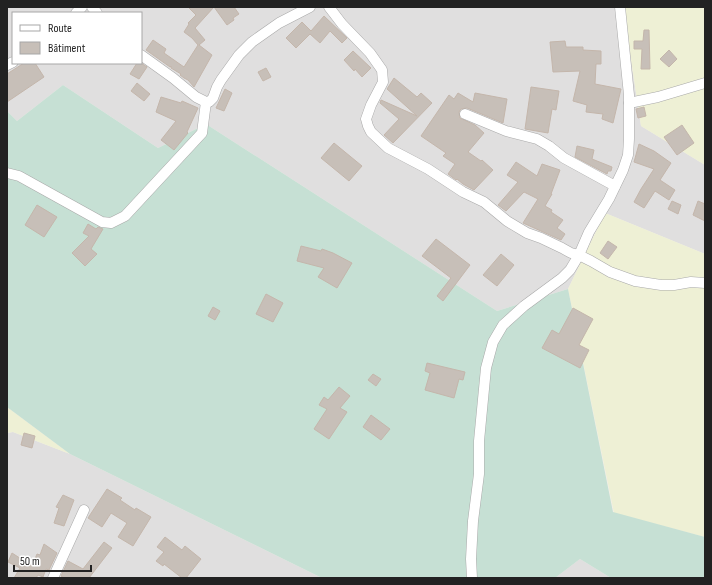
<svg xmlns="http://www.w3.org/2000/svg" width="712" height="585" font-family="'Sofia Sans Condensed',sans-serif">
  <rect width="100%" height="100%" fill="#f2efe9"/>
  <g fill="#e0dfdf" fill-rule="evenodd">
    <path d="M7,7H623L641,126L705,165V254L605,213L568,289L497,311L206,124L158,148L63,85L17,121L7,111ZM13,13H141V63H13Z"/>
    <path d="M13,432L70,454L322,578H7V433Z"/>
    <path d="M580,559L611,578H555Z"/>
  </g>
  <g fill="#eef0d5">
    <path d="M623,7H705V165L641,126Z"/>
    <path d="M605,213L705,254V537L614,513L568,289Z"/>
    <path d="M7,407L70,454L13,432L7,433Z"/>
  </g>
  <path fill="#c6e0d4" d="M63,85L158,148L206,124L497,311L568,289L613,512L705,537V578H611L580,559L555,578H322L70,454L7,407V111L17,121Z"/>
  <g fill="#c7bfb8" stroke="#c4b6ab">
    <path d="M188,7H234L239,14L233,18L234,20L227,25L214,7L195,28L205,40L199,45L212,55L194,87L188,80L184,78L180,75L181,74L171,68V66L170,67L146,50L153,40L166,49L164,53L184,67L198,45L192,38L184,32L189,24L188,23L196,15Z"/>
    <path d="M324,16L347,38L342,43L330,31L320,43L310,34L296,48L286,38L302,22L311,31Z"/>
    <path d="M644,30H649L650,69H641L642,49H634V41H643Z"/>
    <path d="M565,41L566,47H583V50L601,51V64H596L595,84L621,89L613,123L602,119L603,114L586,112L587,105L573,101L580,71L553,72L550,42Z"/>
    <path d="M669,50L677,59L669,67L660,59Z"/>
    <path d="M353,51L371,68L362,77L355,69L354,71L344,60Z"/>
    <path d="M24,63H35L44,77L7,102V74Z"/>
    <path d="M137,63H141L147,67L139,79L130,74Z"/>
    <path d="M266,68L271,77L263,81L258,72Z"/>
    <path d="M394,78L417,97L421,93L432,103L393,143L384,135L399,119L380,103L381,100L417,116L387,89Z"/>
    <path d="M137,83L150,94L144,101L131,91Z"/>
    <path d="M531,87L559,91L556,110L552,109L548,133L525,129Z"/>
    <path d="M225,89L232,93L224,111L216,108Z"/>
    <path d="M458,93L473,102L475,93L507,99L503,123L467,108L461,109L459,112L460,118L475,125L484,133L468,152L481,161L482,160L493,170L474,190L463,184L457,179L456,180L448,174L455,164L443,156L446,153L421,136L449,95L454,99Z"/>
    <path d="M161,97L181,103L182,101L198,108L187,132L188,133L174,150L161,140L176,121L156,112Z"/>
    <path d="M644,107L646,116L638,118L636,109Z"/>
    <path d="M682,125L694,143L677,155L664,137Z"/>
    <path d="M334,143L362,166L349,181L321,158Z"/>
    <path d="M639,144L654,151L671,163L660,180L675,190L669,200L655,191L644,208L634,202L641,189L654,169L634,162Z"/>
    <path d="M577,146L594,150L592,159L612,167L611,171H608L607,174L575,157Z"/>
    <path d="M516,162L537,176L542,164L560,170L551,194H552L545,206L552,210L551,212L563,220L557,228L565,234L561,240L523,223L538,199L524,192L506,211L498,205L518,182L507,175Z"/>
    <path d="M672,201L681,205L678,214L668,209Z"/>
    <path d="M698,201L705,204V221L693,215Z"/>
    <path d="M37,205L57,217L44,237L25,225Z"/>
    <path d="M88,224L96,229L98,227L103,229L91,249L97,254L85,266L72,253L89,236L83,233Z"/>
    <path d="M436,239L470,265L443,301L437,296L451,278L422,256Z"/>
    <path d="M608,241L617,247L608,259L600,253Z"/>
    <path d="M301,246L321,251L322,249L333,253L352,263L337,288L318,277L324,268L297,261Z"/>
    <path d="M501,254L514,265L497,286L483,275Z"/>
    <path d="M266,294L283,303L273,322L256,314Z"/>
    <path d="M213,307L220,311L215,320L208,316Z"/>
    <path d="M573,308L593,319L579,345L589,350L580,368L542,348L552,330L559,334Z"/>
    <path d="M427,363L465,372L463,380L459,379L454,398L425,390L430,373L425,371Z"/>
    <path d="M373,374L381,379L376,386L368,380Z"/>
    <path d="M339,387L350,396L340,408L347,412L329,439L314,429L327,409L319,405L324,397L328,400Z"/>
    <path d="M371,415L390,429L381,440L363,427Z"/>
    <path d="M24,433L35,436L32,448L21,445Z"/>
    <path d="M107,489L122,498L120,500L135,510L136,508L151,517L133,546L118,537L127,523L111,513L102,527L88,518Z"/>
    <path d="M63,495L74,500L64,526L54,523L59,508L56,507Z"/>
    <path d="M165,537L182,550L185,546L201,559L186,578H182L164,564L163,566L156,561L164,552L157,547Z"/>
    <path d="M104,542L112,548L89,578H64L61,576L68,561L83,569Z"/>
    <path d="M44,544L57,553L49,570L46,569L43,577L38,575L36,578H14L20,568L8,562L12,553L32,566L37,554L40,555Z"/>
  </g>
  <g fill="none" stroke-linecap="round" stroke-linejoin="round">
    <g stroke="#a9a9a9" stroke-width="11">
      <g id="street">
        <path d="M92,7L97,13"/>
        <path d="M329,7L342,24L370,53L382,70L383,82L371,105L366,119L368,126L371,132L388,148L428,169L463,192L484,202L507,221L527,233L541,238L562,248L571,253L579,255L591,261L610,272L635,281L661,285H674L691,282L705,283"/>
        <path d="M76,13L82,7"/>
        <path d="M141,55L173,78L196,97L206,102H209L213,98L217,87L221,80L239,55L252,42L279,23L310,7"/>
        <path d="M7,65L13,62"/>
        <path d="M629,103L658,97L705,83"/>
        <path d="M465,114L506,131L537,139L549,146L564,158L615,186"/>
        <path d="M7,173L19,176L102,222L111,223L125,216L202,133L206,102"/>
        <path d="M53,578L84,510"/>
        <path d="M472,578L471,559L473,521L479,474V441L486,368L493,342L503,325L524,306L562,278L570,270L579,255L589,232L609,199L623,170L628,155L629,139V95L620,7"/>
      </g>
    </g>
    <use href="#street" stroke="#fff" stroke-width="10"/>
  </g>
  <rect width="712" height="585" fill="none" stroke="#222222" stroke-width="16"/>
  <rect x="12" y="12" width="130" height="52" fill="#ffffff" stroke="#a7a7a7"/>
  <rect x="20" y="25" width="20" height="6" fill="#ffffff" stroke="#a7a7a7"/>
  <text x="48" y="32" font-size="12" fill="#222222">Route</text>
  <rect x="20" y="42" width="20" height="12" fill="#c7bfb8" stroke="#a7a7a7"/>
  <text x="48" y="52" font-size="12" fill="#222222">Bâtiment</text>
  <path d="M14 565v6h77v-6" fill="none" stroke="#222222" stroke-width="2"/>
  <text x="20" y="565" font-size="12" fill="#222222" stroke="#ffffff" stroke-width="3" paint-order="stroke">50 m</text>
</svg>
